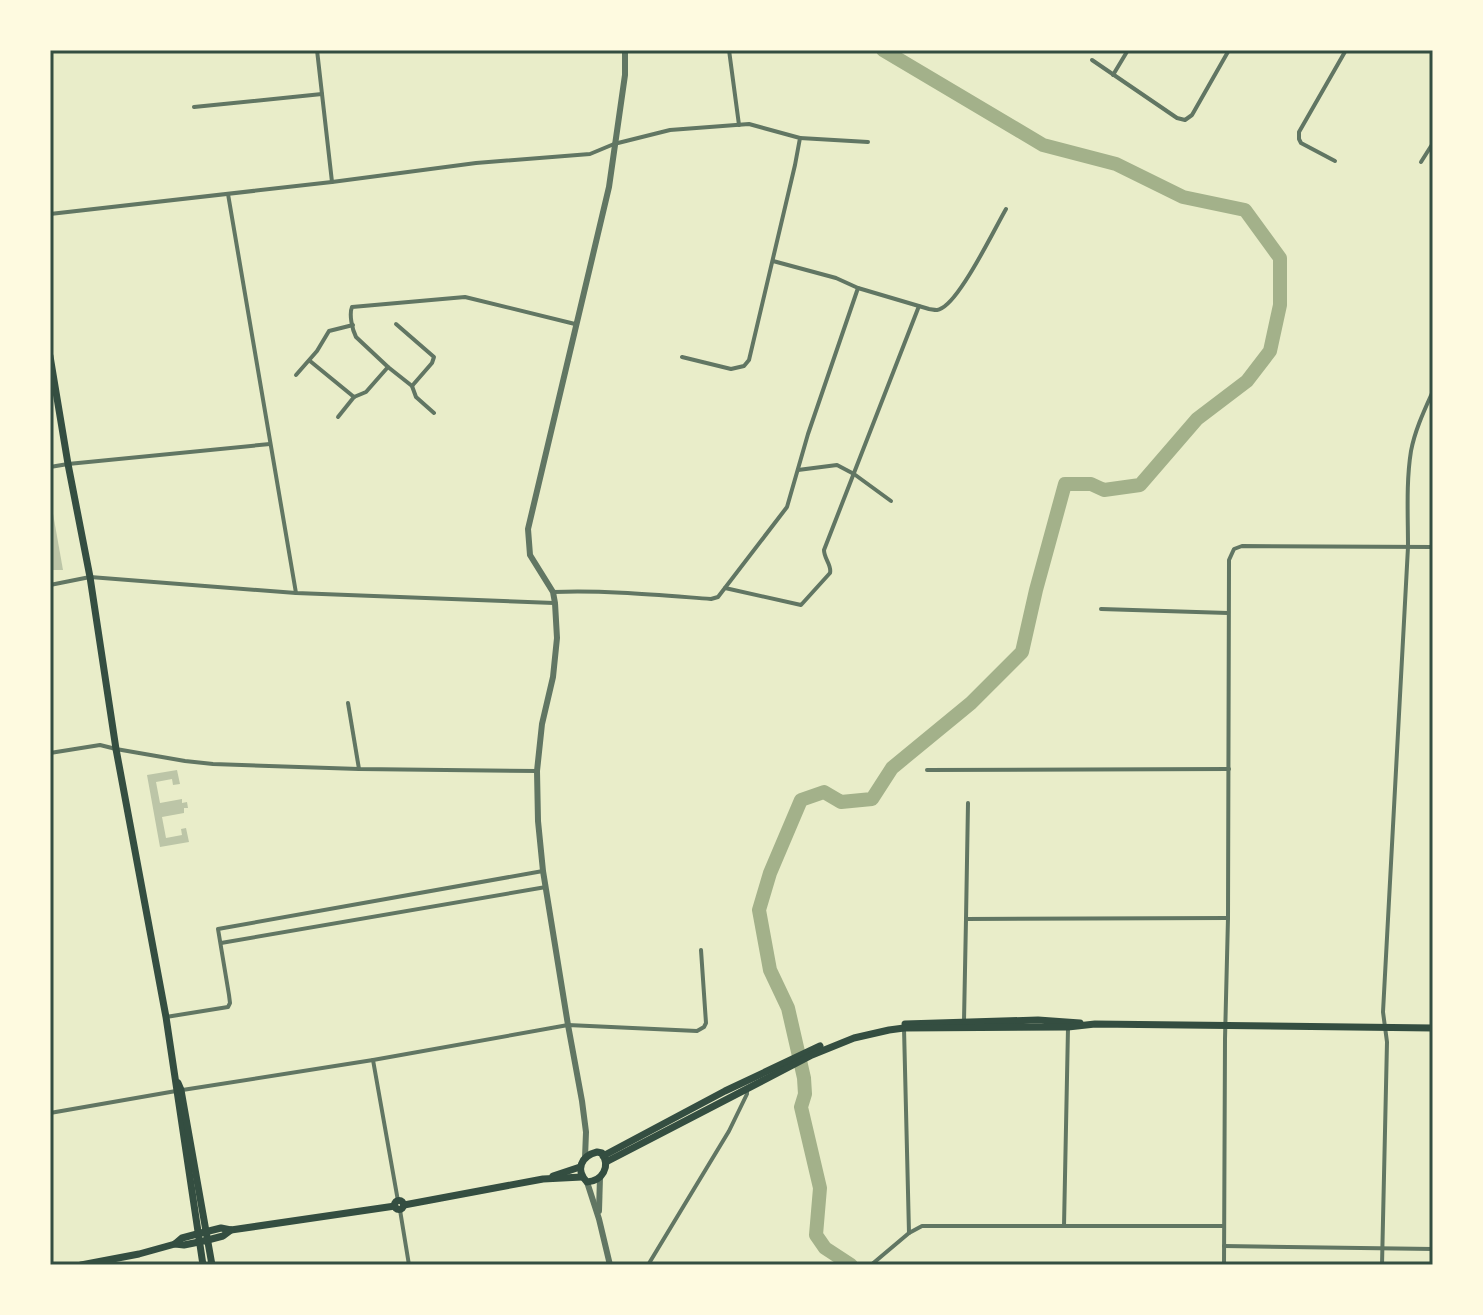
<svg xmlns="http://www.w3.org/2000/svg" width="1483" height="1315" font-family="Roboto,sans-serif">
  <rect width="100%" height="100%" fill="#e9edc9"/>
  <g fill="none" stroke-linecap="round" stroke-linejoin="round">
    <path stroke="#a3b18a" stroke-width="14" d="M851,1265L825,1248L816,1235L820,1188L801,1107L805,1094L804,1078L788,1008L770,970L759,910L770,873L801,800L824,792L841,802L872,799L892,768L971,703L1022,652L1036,590L1065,484H1091L1104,490L1140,485L1197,419L1247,381L1270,351L1280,305V258L1245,210L1183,197L1116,164L1043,145L883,50"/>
  </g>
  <g fill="#bcc5a7">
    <path d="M50,508H52L63,570H50Z"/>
    <path d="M177,770L180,784L173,785L172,779L156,782L160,803L182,799V803L187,802L188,808H184V813L162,817L166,838L182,835L181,829L186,828L189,842L160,847L147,775Z"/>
  </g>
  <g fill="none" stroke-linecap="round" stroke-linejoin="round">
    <g stroke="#617663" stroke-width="4">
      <path d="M317,50L332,182"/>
      <path d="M729,50L739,125"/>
      <path d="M1092,60L1177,118L1185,120L1192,115L1229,50"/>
      <path d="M1113,75L1128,50"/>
      <path d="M194,107L322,94"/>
      <path d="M800,138L868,142"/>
      <path d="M1335,161L1301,143L1299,139V132L1346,50"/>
      <path d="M1421,162L1433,143"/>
      <path d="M228,194L296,593"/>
      <path d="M50,214L332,182L476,163L590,154L614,144L670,130L749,124L800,138L795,165L749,360L744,366L731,369L682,357"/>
      <path d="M858,288L929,309C936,310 937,311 942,308C961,298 994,230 1006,209"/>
      <path d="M396,324L434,357L432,363L412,386"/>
      <path d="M310,361L354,397L366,392L388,367"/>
      <path d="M296,375L317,351L329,331L353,325"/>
      <path d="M434,413L416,397L412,386L388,367L356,337C352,329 349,314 352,307L465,297L575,324"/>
      <path d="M338,417L354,397"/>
      <path d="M50,467L68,464L270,444"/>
      <path d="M798,470L837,465L854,474L891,501"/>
      <path d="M50,585L90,577L296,593L554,603"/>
      <path d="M725,588L801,605L830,573C832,565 824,559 824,550L919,306"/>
      <path d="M553,592C606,590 658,595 711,599L718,597L787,507L808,434L858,288L836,278L773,261"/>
      <path d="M1101,609L1228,613"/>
      <path d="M348,703L359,769"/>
      <path d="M50,753L100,745L116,749L185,761L213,764L359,769L537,771"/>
      <path d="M927,770L1229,769"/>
      <path d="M966,919L968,803"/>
      <path d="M221,943L546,887"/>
      <path d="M166,1017L228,1007L230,1003L229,995L218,929L543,871"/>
      <path d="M964,1021L966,919L1228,918"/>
      <path d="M904,1028L909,1233"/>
      <path d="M373,1060L398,1201"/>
      <path d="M50,1113L176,1091L373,1060L568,1025L697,1031L704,1027L706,1023L701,950"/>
      <path d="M400,1210L409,1265"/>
      <path d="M1064,1226L1068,1028"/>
      <path d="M1224,1246L1433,1249"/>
      <path d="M648,1265L729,1131L747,1094V1091"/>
      <path d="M871,1265L909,1233L922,1226H1224"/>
      <path d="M1224,1265L1225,1039L1228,918L1229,560L1234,549L1242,546L1433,547"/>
      <path d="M1382,1265L1387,1042L1383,1012L1408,547C1408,515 1406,482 1411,451C1415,430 1424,411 1433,391"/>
    </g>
    <g stroke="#617663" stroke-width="6">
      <path d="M585,1158L586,1132L582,1101L568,1025L543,871L538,821L537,771L542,724L553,677L557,638L555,603L553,592L530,555L528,529L609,187L625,75V50"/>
      <path d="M587,1182L599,1219L610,1265"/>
      <path d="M599,1211L600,1177"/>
    </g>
    <g stroke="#344e41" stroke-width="7">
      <path d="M175,1244L184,1245L199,1242"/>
      <path d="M81,1265L139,1254L175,1244L182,1238L197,1234"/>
    </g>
    <g stroke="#344e41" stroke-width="7">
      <path d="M50,356L68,464L90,577L116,749L166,1017L203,1265"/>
      <path d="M905,1024L1038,1020L1080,1023"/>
      <path d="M178,1083L181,1090L212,1265"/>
      <path d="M597,1152L602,1153C611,1167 602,1181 587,1182C575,1170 581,1156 597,1152Z"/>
      <path d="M603,1156L725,1091L820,1046"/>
      <path d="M606,1162L812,1055L854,1038L889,1030L904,1028L1068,1027L1095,1024L1433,1028"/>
      <path d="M553,1176L580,1167"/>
      <circle cx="399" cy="1205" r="4.5"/>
      <path d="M404,1205L543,1179L582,1177"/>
      <path d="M197,1234L221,1228L231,1230L395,1206"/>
      <path d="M204,1241L223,1236L231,1230"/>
    </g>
  </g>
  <rect width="1483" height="1315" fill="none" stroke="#fefae0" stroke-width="104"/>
  <rect x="52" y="52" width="1379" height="1211" fill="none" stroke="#344e41" stroke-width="3"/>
</svg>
